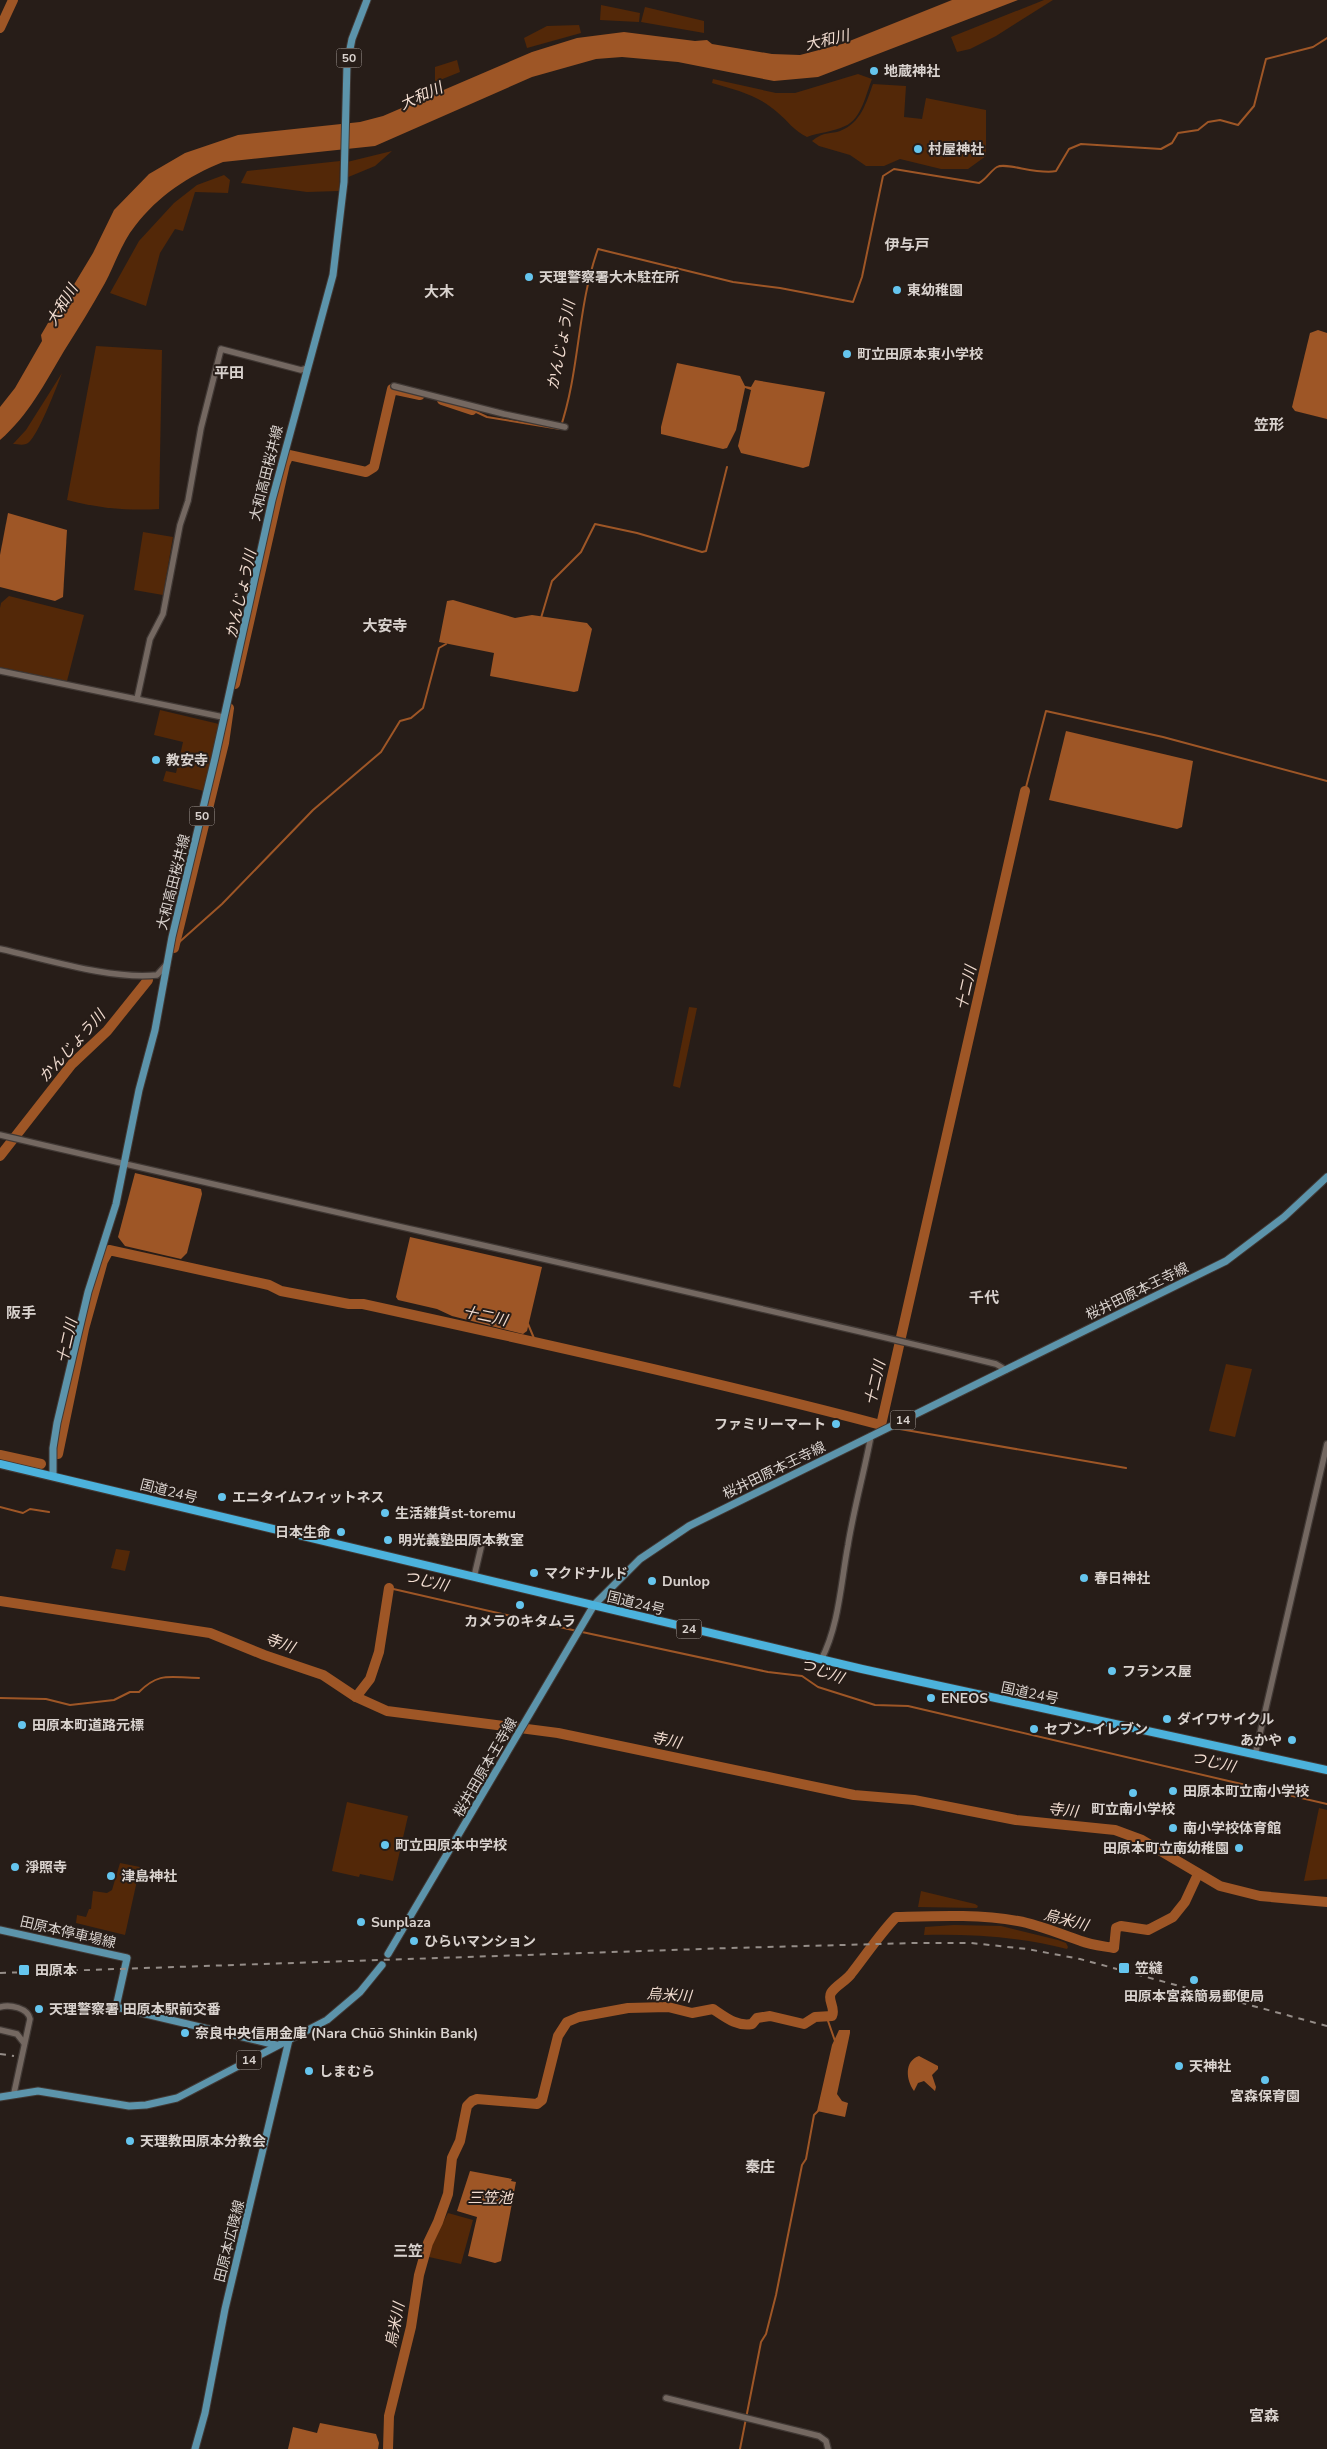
<svg xmlns="http://www.w3.org/2000/svg" width="1327" height="2449" font-family="'Nunito Sans','Noto Sans JP',sans-serif">
  <rect width="100%" height="100%" fill="#271d18"/>
  <g fill="#532808">
    <path d="M1044,0H1053L996,36L970,49L957,52L951,37Z"/>
    <path d="M601,5L640,13L639,22L600,20Z"/>
    <path d="M645,7L704,21V33L641,22Z"/>
    <path d="M579,25L581,33L527,48L524,38L547,26Z"/>
    <path d="M457,60L460,72L435,82V67Z"/>
    <path d="M858,74L872,79C866,94 861,120 845,126C833,132 820,132 807,137C794,131 788,121 777,112C758,95 736,90 712,83L713,79L776,93H795Z"/>
    <path d="M873,84L906,86L904,117L922,119L926,98L986,110V156L968,169H941L900,159L884,166H866L850,155L819,146L812,141C825,131 827,135 840,131C861,123 866,103 873,84Z"/>
    <path d="M392,151L375,166L346,178L347,162Z"/>
    <path d="M340,161L339,191L307,192L241,183L247,171Z"/>
    <path d="M224,175L230,180L228,193L195,192L183,231L175,229L160,253L146,306L110,293L139,241L174,203L197,185Z"/>
    <path d="M96,346L162,350L159,509C127,511 98,508 67,500Z"/>
    <path d="M62,373C57,386 38,436 28,443C24,446 17,444 13,444L26,430Z"/>
    <path d="M143,532L173,537L163,595L134,590Z"/>
    <path d="M9,596L84,615L67,681L0,667V608L1,603Z"/>
    <path d="M160,710L219,724L204,791L163,781L166,771L176,773L183,742L154,735Z"/>
    <path d="M689,1007L697,1008L680,1088L673,1086Z"/>
    <path d="M1226,1364L1252,1369L1235,1437L1209,1431Z"/>
    <path d="M116,1549L130,1551L125,1571L111,1568Z"/>
    <path d="M347,1802L408,1816L393,1881L360,1874L359,1877L332,1871Z"/>
    <path d="M1319,1808L1327,1810V1879L1304,1881Z"/>
    <path d="M120,1863L140,1867L125,1935L76,1923L77,1915L86,1917L89,1909H91L93,1891L107,1893L112,1890Z"/>
    <path d="M921,1891L975,1904L978,1906L977,1908L918,1907Z"/>
    <path d="M954,1925L1001,1926L1058,1940L1066,1943L1068,1947L1067,1949C1020,1937 973,1934 924,1935L925,1927Z"/>
    <path d="M448,2213L473,2220L461,2264L429,2257L433,2241Z"/>
  </g>
  <g fill="#9e5626">
    <path d="M952,0H1018L818,77L774,81L678,62L622,57L596,59L532,77L375,146L223,162C188,176 158,196 135,226C122,242 115,264 105,283C92,306 78,329 64,351C45,383 28,416 0,440V407L15,388L42,341L41,335L48,323L52,321L93,253L114,210L149,174L185,153L238,135L360,122L383,116L532,52L577,38L624,32L695,41L707,40L712,44L772,54L800,55L842,44Z"/>
    <path d="M1318,330L1327,333V419L1295,411L1292,407L1310,333Z"/>
    <path d="M677,363L740,376L745,386L751,387L755,380L825,392L809,466L803,468L741,453L738,446L751,390L745,388L736,430L727,448L723,449L661,434V427Z"/>
    <path d="M8,513L67,530L63,597L55,601L0,587V555Z"/>
    <path d="M453,600L515,618L532,615L587,623L592,629L578,691L574,692L490,676L494,653L439,642L447,601Z"/>
    <path d="M1066,731L1193,761L1182,827L1177,829L1049,800Z"/>
    <path d="M135,1173L201,1189L202,1194L187,1253L181,1259L125,1246L118,1237Z"/>
    <path d="M410,1237L542,1267L527,1331L523,1334L452,1316L437,1309L398,1300L396,1297Z"/>
    <path d="M839,2030H850V2033L837,2094L842,2101L848,2103L845,2117L817,2111L832,2045Z"/>
    <path d="M919,2056L938,2066V2069L932,2075L936,2087L935,2091L924,2081L918,2083L914,2091C906,2080 904,2061 919,2056Z"/>
    <path d="M470,2171L512,2179L511,2181L516,2182L501,2261L495,2263L468,2256L477,2217L457,2211Z"/>
    <path d="M320,2423L376,2434L379,2443L378,2449H288L293,2427L317,2433Z"/>
  </g>
  <g fill="none" stroke-linecap="round" stroke-linejoin="round">
    <g stroke="#9e5626" stroke-width="2">
      <path d="M472,410L487,417L560,429C580,371 577,307 598,249L733,282L780,288L853,302L862,277L883,176L894,169L979,183C987,179 990,171 997,167C1006,162 1037,175 1056,171L1069,149L1081,144L1161,149L1172,143L1178,133L1198,130L1208,122L1220,120L1238,125L1254,106L1266,59L1313,47L1327,38"/>
      <path d="M541,618L552,581L581,552L595,524L637,533L702,552L706,551L727,467"/>
      <path d="M1025,791L1046,711L1163,737L1327,781"/>
      <path d="M176,945L222,904L313,810L381,752L400,721L411,718L423,708L439,648L446,644"/>
      <path d="M528,1324L536,1343"/>
      <path d="M894,1428L1126,1468"/>
      <path d="M0,1507L23,1513L30,1509L49,1512"/>
      <path d="M389,1588L577,1631"/>
      <path d="M582,1632L768,1672L802,1676L818,1687L875,1705L908,1706L1327,1804"/>
      <path d="M0,1698L46,1699L70,1705L114,1700L130,1692H139C160,1671 171,1678 199,1678"/>
      <path d="M827,2018L835,2041"/>
      <path d="M740,2449L761,2342L766,2334L776,2295L802,2165L806,2159L814,2115L818,2111"/>
    </g>
    <g stroke="#9e5626" stroke-width="10">
      <path d="M0,28L13,0"/>
      <path d="M442,400L472,410"/>
      <path d="M235,684L285,464L289,455L366,472L374,467L392,389L420,395"/>
      <path d="M174,948L224,743L229,708"/>
      <path d="M0,1156L72,1064L107,1031L148,980"/>
      <path d="M58,1454L84,1329L103,1261L109,1250L269,1285L281,1291L349,1304H363C536,1342 709,1380 881,1425L1025,791"/>
      <path d="M0,1455L41,1464"/>
      <path d="M0,1601L210,1633L264,1655L323,1675L356,1697L387,1711L558,1733L854,1795L914,1800L1016,1820L1115,1830L1142,1840L1220,1886L1260,1896L1327,1902"/>
      <path d="M356,1697L370,1679L379,1652L389,1588"/>
      <path d="M388,2449L389,2416L411,2327L419,2275L428,2243L438,2222L448,2194L452,2158L460,2141L467,2106L472,2101L477,2099L537,2104L542,2100L558,2036L567,2022L579,2017L628,2008L668,2007L692,2013L713,2009C725,2017 737,2027 752,2024L757,2018L770,2016L804,2024L815,2017L832,2016C836,2008 827,2000 831,1993C835,1986 846,1981 851,1974C866,1955 879,1935 896,1917C936,1916 978,1914 1018,1921C1040,1925 1060,1934 1081,1941C1091,1945 1103,1946 1114,1948L1116,1928L1121,1926L1148,1930L1173,1917L1185,1902L1198,1874"/>
    </g>
    <g stroke="#403834" stroke-width="8">
      <g id="minor">
        <path d="M394,386L504,414L565,427"/>
        <path d="M0,671L223,717"/>
        <path d="M137,699L150,639L163,614L180,525L188,501L201,428L221,349L301,370L307,368"/>
        <path d="M0,949C46,959 111,980 157,975L166,965"/>
        <path d="M0,1135C332,1213 665,1284 996,1364L1006,1370"/>
        <path d="M474,1577L483,1539"/>
        <path d="M821,1660C839,1626 841,1582 848,1545C854,1508 864,1473 871,1436"/>
        <path d="M1255,1755L1327,1444"/>
        <path d="M0,2007C10,2004 28,2008 30,2019L14,2093"/>
        <path d="M0,2030L17,2034L24,2043"/>
        <path d="M666,2398L819,2436L826,2441L828,2449"/>
      </g>
    </g>
    <g stroke="#403834" stroke-width="9">
      <g id="major">
        <path d="M53,1476V1448L57,1423L88,1292L116,1204L139,1090L155,1030L172,937L215,758L272,500L333,275L344,182L347,64L352,39L367,0"/>
        <path d="M0,1930L127,1958L116,2007L276,2045"/>
        <path d="M388,1954L594,1605L640,1559L689,1526L1226,1261L1284,1217L1327,1177"/>
        <path d="M0,2097L38,2091L129,2106L146,2105L177,2098L327,2020L360,1992L382,1965"/>
        <path d="M195,2449L205,2413L225,2309L289,2040"/>
      </g>
    </g>
    <g stroke="#403834" stroke-width="10">
      <path id="highway" d="M0,1464L862,1669L1327,1770"/>
    </g>
    <use href="#minor" stroke="#746861" stroke-width="5.5"/>
    <use href="#major" stroke="#5c94ab" stroke-width="7"/>
    <use href="#highway" stroke="#4cb2dc" stroke-width="8"/>
    <g stroke="#958d88" stroke-width="2" stroke-dasharray="6 6" stroke-linecap="butt">
      <path d="M0,1973L730,1948L916,1943H971L1027,1949L1080,1959L1327,2026"/>
      <path d="M0,2054L14,2056"/>
    </g>
  </g>
  <g fill="#65c5ee" stroke="#271d18" stroke-width="2">
    <circle cx="874" cy="71" r="5"/>
    <circle cx="918" cy="149" r="5"/>
    <circle cx="529" cy="277" r="5"/>
    <circle cx="897" cy="290" r="5"/>
    <circle cx="847" cy="354" r="5"/>
    <circle cx="156" cy="760" r="5"/>
    <circle cx="836" cy="1424" r="5"/>
    <circle cx="222" cy="1497" r="5"/>
    <circle cx="385" cy="1513" r="5"/>
    <circle cx="341" cy="1532" r="5"/>
    <circle cx="388" cy="1540" r="5"/>
    <circle cx="534" cy="1573" r="5"/>
    <circle cx="1084" cy="1578" r="5"/>
    <circle cx="652" cy="1581" r="5"/>
    <circle cx="520" cy="1605" r="5"/>
    <circle cx="1112" cy="1671" r="5"/>
    <circle cx="931" cy="1698" r="5"/>
    <circle cx="1167" cy="1719" r="5"/>
    <circle cx="22" cy="1725" r="5"/>
    <circle cx="1034" cy="1729" r="5"/>
    <circle cx="1292" cy="1740" r="5"/>
    <circle cx="1173" cy="1791" r="5"/>
    <circle cx="1133" cy="1793" r="5"/>
    <circle cx="1173" cy="1828" r="5"/>
    <circle cx="385" cy="1845" r="5"/>
    <circle cx="1239" cy="1848" r="5"/>
    <circle cx="15" cy="1867" r="5"/>
    <circle cx="111" cy="1876" r="5"/>
    <circle cx="361" cy="1922" r="5"/>
    <circle cx="414" cy="1941" r="5"/>
    <rect x="1118" y="1962" width="12" height="12" rx="2.5"/>
    <rect x="18" y="1964" width="12" height="12" rx="2.5"/>
    <circle cx="1194" cy="1980" r="5"/>
    <circle cx="39" cy="2009" r="5"/>
    <circle cx="185" cy="2033" r="5"/>
    <circle cx="1179" cy="2066" r="5"/>
    <circle cx="309" cy="2071" r="5"/>
    <circle cx="1265" cy="2080" r="5"/>
    <circle cx="130" cy="2141" r="5"/>
  </g>
  <g text-anchor="middle" stroke-width="4" stroke-linejoin="round" paint-order="stroke">
    <g fill="#271d18" stroke="#a49c97" stroke-width="1">
      <rect x="336.5" y="48.5" width="25" height="19" rx="4"/>
      <rect x="189.5" y="806.5" width="25" height="19" rx="4"/>
      <rect x="890.5" y="1410.5" width="25" height="19" rx="4"/>
      <rect x="676.5" y="1619.5" width="25" height="19" rx="4"/>
      <rect x="236.5" y="2050.5" width="25" height="19" rx="4"/>
    </g>
    <g font-size="12" font-weight="bold" fill="#d9d2ce">
      <text x="349" y="62">50</text>
      <text x="202" y="820">50</text>
      <text x="903" y="1424">14</text>
      <text x="689" y="1633">24</text>
      <text x="249" y="2064">14</text>
    </g>
    <g font-size="14" font-weight="bold" fill="#d9d2ce" stroke="#271d18" text-anchor="start">
      <text x="884" y="76">地蔵神社</text>
      <text x="928" y="154">村屋神社</text>
      <text x="539" y="282">天理警察署大木駐在所</text>
      <text x="907" y="295">東幼稚園</text>
      <text x="857" y="359">町立田原本東小学校</text>
      <text x="166" y="765">教安寺</text>
      <text x="826" y="1429" text-anchor="end">ファミリーマート</text>
      <text x="232" y="1502">エニタイムフィットネス</text>
      <text x="395" y="1518">生活雑貨st-toremu</text>
      <text x="331" y="1537" text-anchor="end">日本生命</text>
      <text x="398" y="1545">明光義塾田原本教室</text>
      <text x="544" y="1578">マクドナルド</text>
      <text x="1094" y="1583">春日神社</text>
      <text x="662" y="1586">Dunlop</text>
      <text x="520" y="1626" text-anchor="middle">カメラのキタムラ</text>
      <text x="1122" y="1676">フランス屋</text>
      <text x="941" y="1703">ENEOS</text>
      <text x="1177" y="1724">ダイワサイクル</text>
      <text x="32" y="1730">田原本町道路元標</text>
      <text x="1044" y="1734">セブン-イレブン</text>
      <text x="1282" y="1745" text-anchor="end">あかや</text>
      <text x="1183" y="1796">田原本町立南小学校</text>
      <text x="1133" y="1814" text-anchor="middle">町立南小学校</text>
      <text x="1183" y="1833">南小学校体育館</text>
      <text x="395" y="1850">町立田原本中学校</text>
      <text x="1229" y="1853" text-anchor="end">田原本町立南幼稚園</text>
      <text x="25" y="1872">淨照寺</text>
      <text x="121" y="1881">津島神社</text>
      <text x="371" y="1927">Sunplaza</text>
      <text x="424" y="1946">ひらいマンション</text>
      <text x="1135" y="1973">笠縫</text>
      <text x="35" y="1975">田原本</text>
      <text x="1194" y="2001" text-anchor="middle">田原本宮森簡易郵便局</text>
      <text x="49" y="2014">天理警察署 田原本駅前交番</text>
      <text x="195" y="2038">奈良中央信用金庫 (Nara Chūō Shinkin Bank)</text>
      <text x="1189" y="2071">天神社</text>
      <text x="319" y="2076">しまむら</text>
      <text x="1265" y="2101" text-anchor="middle">宮森保育園</text>
      <text x="140" y="2146">天理教田原本分教会</text>
    </g>
    <g font-size="14" fill="#d9d2ce" stroke="#271d18">
      <text transform="translate(266 473) rotate(-76)" y="5">大和高田桜井線</text>
      <text transform="translate(173 882) rotate(-76)" y="5">大和高田桜井線</text>
      <text transform="translate(1137 1291) rotate(-26)" y="5">桜井田原本王寺線</text>
      <text transform="translate(774 1470) rotate(-26)" y="5">桜井田原本王寺線</text>
      <text transform="translate(169 1491) rotate(14)" y="5">国道24号</text>
      <text transform="translate(636 1603) rotate(14)" y="5">国道24号</text>
      <text transform="translate(1030 1693) rotate(12)" y="5">国道24号</text>
      <text transform="translate(485 1767) rotate(-60)" y="5">桜井田原本王寺線</text>
      <text transform="translate(68 1932) rotate(13)" y="5">田原本停車場線</text>
      <text transform="translate(229 2241) rotate(-76)" y="5">田原本広陵線</text>
    </g>
    <g font-size="15" font-style="italic" fill="#f2ddd1" stroke="#271d18">
      <text transform="translate(827 40) rotate(-13)" y="5">大和川</text>
      <text transform="translate(421 96) rotate(-24)" y="5">大和川</text>
      <text transform="translate(62 305) rotate(-59)" y="5">大和川</text>
      <text transform="translate(561 345) rotate(-79)" y="5">かんじょう川</text>
      <text transform="translate(241 594) rotate(-77)" y="5">かんじょう川</text>
      <text transform="translate(966 988) rotate(-77)" y="5">十二川</text>
      <text transform="translate(72 1046) rotate(-48)" y="5">かんじょう川</text>
      <text transform="translate(485 1316) rotate(12)" y="5">十二川</text>
      <text transform="translate(67 1341) rotate(-77)" y="5">十二川</text>
      <text transform="translate(875 1383) rotate(-77)" y="5">十二川</text>
      <text transform="translate(426 1581) rotate(13)" y="5">つじ川</text>
      <text transform="translate(280 1643) rotate(20)" y="5">寺川</text>
      <text transform="translate(822 1671) rotate(20)" y="5">つじ川</text>
      <text transform="translate(666 1740) rotate(12)" y="5">寺川</text>
      <text transform="translate(1213 1762) rotate(13)" y="5">つじ川</text>
      <text transform="translate(1063 1810) rotate(6)" y="5">寺川</text>
      <text transform="translate(1066 1920) rotate(15)" y="5">烏米川</text>
      <text transform="translate(669 1995) rotate(4)" y="5">烏米川</text>
      <text x="490" y="2203">三笠池</text>
      <text transform="translate(395 2325) rotate(-79)" y="5">烏米川</text>
    </g>
    <g font-size="15" font-weight="bold" fill="#d9d2ce" stroke="#271d18">
      <text x="907" y="250">伊与戸</text>
      <text x="439" y="297">大木</text>
      <text x="229" y="378">平田</text>
      <text x="1269" y="430">笠形</text>
      <text x="385" y="631">大安寺</text>
      <text x="984" y="1303">千代</text>
      <text x="21" y="1318">阪手</text>
      <text x="760" y="2172">秦庄</text>
      <text x="408" y="2256">三笠</text>
      <text x="1264" y="2421">宮森</text>
    </g>
  </g>
</svg>
